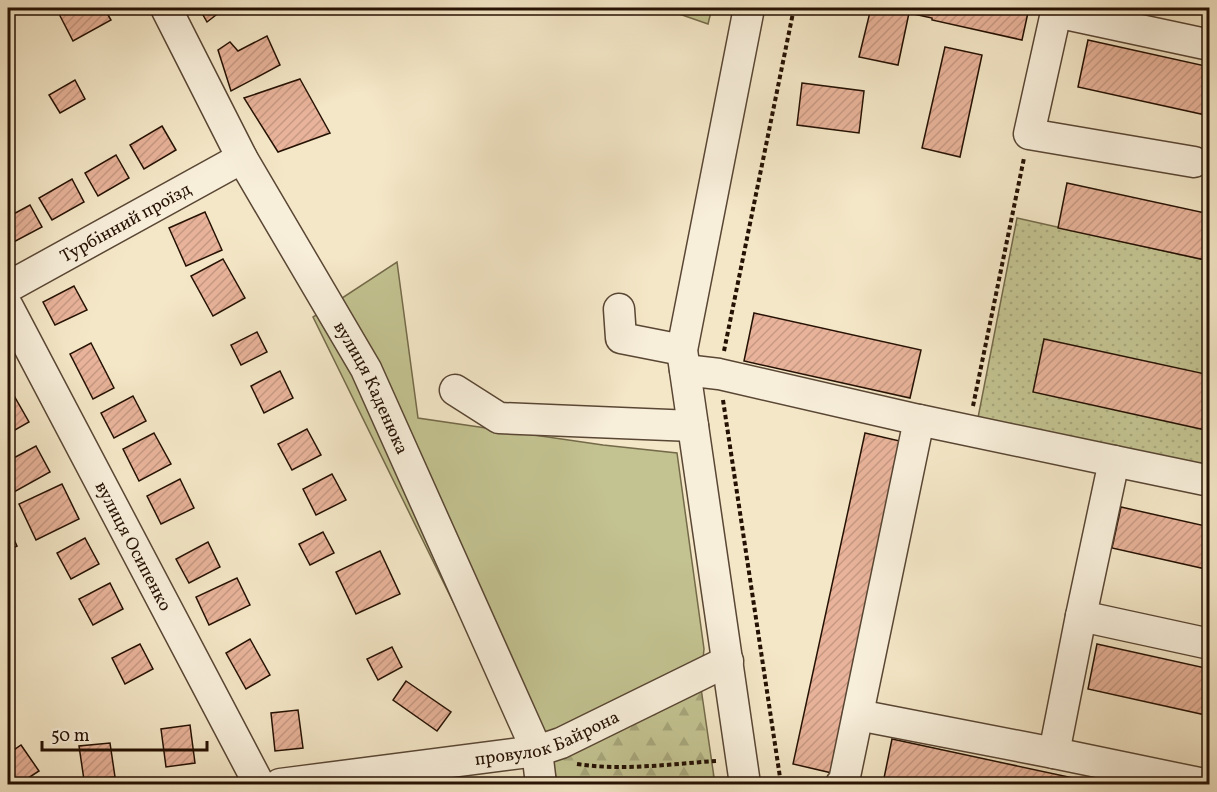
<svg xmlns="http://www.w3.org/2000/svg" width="1217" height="792" font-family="Vollkorn,serif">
  <defs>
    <pattern id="forest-firs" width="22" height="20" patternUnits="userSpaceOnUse" patternTransform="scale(1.5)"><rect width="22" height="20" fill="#c3c391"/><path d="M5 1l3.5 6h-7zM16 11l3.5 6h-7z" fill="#a7a67b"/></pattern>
    <pattern id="park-dots" width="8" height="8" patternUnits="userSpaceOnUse" patternTransform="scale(1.5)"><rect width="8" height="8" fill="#c3c391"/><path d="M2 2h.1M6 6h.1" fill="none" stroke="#a7a67b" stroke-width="1.8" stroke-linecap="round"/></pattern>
    <pattern id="building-hatch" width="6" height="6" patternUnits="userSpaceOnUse" patternTransform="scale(1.5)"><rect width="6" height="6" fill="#e8b39a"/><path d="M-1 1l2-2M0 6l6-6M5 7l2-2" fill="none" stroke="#c79983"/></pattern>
  </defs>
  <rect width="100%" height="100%" fill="#f4e7c7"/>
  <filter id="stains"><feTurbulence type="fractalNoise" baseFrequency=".00333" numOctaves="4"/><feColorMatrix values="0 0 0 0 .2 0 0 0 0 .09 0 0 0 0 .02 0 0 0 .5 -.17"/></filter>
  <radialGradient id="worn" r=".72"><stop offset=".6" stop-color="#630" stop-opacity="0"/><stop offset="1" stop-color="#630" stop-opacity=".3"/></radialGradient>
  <path fill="#c3c391" stroke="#746a4a" stroke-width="1.5" d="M397,262L418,418L603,445L677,453L704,649L703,659L553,734L519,736L313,317Z"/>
  <g fill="url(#forest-firs)" stroke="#746a4a" stroke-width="1.5">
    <path d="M662,8H712L708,24Z"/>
    <path d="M701,688L715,784H550L547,764Z"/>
  </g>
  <path fill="url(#park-dots)" stroke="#746a4a" stroke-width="1.5" d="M1017,218L1209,261V480L976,428Z"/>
  <g fill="url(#building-hatch)" stroke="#251103" stroke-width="1.5">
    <path d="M62,8H104L111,20L73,41L57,10Z"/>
    <path d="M199,8H225L207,22Z"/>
    <path d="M871,8H1029L1022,40L932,20V18L909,13L898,65L859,57Z"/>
    <path d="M267,36L280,65L231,91L218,50L230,42L238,51Z"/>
    <path d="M1088,40L1210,67V116L1078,87Z"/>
    <path d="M945,47L982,55L960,157L922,148Z"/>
    <path d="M300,79L330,133L278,152L244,98Z"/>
    <path d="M75,80L85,99L60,113L49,95Z"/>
    <path d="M802,83L864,91L859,133L797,125Z"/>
    <path d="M162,126L176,150L144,169L130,145Z"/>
    <path d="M116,155L129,178L98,196L85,173Z"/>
    <path d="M72,179L84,202L52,220L39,198Z"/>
    <path d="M1067,183L1210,214V261L1058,228Z"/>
    <path d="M30,205L42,227L8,245V217Z"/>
    <path d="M205,212L222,250L186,266L169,228Z"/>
    <path d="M223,259L245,298L213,316L191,276Z"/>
    <path d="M74,286L87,310L55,325L43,302Z"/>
    <path d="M754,313L921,350L910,398L744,361Z"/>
    <path d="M257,332L267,352L241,365L231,345Z"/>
    <path d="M1044,339L1210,375V431L1033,392Z"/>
    <path d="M91,343L114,388L93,399L70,354Z"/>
    <path d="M280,371L293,398L264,413L251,386Z"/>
    <path d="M8,387H9L29,422L8,434Z"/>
    <path d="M133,396L146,421L114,438L101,413Z"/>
    <path d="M307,429L321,455L292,470L278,444Z"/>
    <path d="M154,433L171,464L139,481L123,449Z"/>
    <path d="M865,433L904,442L832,773L793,764Z"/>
    <path d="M36,446L50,472L14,492L8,480V461Z"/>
    <path d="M332,474L346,500L316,515L303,489Z"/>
    <path d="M180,479L194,508L161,524L147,496Z"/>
    <path d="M62,484L79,519L36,540L19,504Z"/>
    <path d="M1121,507L1210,527V570L1112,548Z"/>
    <path d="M8,526L17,546L8,550Z"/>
    <path d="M323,532L334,553L310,565L299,544Z"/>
    <path d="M85,538L99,564L71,579L57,553Z"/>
    <path d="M208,542L220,567L189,583L176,559Z"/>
    <path d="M380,551L400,594L356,614L336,572Z"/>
    <path d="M237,578L250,605L209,625L196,597Z"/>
    <path d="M110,583L123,609L93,625L79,599Z"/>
    <path d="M250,639L270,675L246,689L226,653Z"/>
    <path d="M140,644L153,669L125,684L112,658Z"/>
    <path d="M1097,644L1210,669V716L1088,689Z"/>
    <path d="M392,647L402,667L378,680L367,659Z"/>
    <path d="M406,681L451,712L437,731L393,700Z"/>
    <path d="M298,710L303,748L275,751L271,713Z"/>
    <path d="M8,720L14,736L8,739Z"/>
    <path d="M190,725L195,763L166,767L161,729Z"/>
    <path d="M892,739L1101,784H889L883,783Z"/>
    <path d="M110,743L115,777L84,780L79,746Z"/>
    <path d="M21,745L39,771L19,784H8V754Z"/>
  </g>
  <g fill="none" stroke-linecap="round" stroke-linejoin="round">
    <g stroke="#594634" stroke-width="33">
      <g id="minor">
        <path id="s1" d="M166,8L242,158L366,369L537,751L541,784"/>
        <path d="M1057,8L1029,134L1194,162"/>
        <path d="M1056,12L1210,45"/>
        <path id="s2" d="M8,287L242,158"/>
        <path id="s3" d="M8,307L259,784"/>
        <path d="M619,309L621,338L682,350"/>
        <path d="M685,370L719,374L919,420L844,781L841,784"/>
        <path d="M455,390L499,418L693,426"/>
        <path d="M1114,461L1210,481"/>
        <path d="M1081,616L1210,644"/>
        <path d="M858,715L1054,753L1081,616L1114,461L919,420"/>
        <path d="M1054,753L1204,784"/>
        <path id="s4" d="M280,784L537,751L561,743L728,661"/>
        <path d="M745,784L682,350L749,8"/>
      </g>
    </g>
    <g stroke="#251103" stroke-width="4" stroke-dasharray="4.5 3" stroke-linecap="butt">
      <path d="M724,351L794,8"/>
      <path d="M723,400L781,784"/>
      <path d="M973,406L1024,158"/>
      <path d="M577,764C623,771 670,764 716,761"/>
    </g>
    <use href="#minor" stroke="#f8efdb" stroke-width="30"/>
  </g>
  <g text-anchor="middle" stroke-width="5" stroke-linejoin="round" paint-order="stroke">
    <g font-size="18" fill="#251103" stroke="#f8efdb">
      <text dy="6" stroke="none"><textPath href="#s2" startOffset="134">Турбінний проїзд</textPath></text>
      <text dy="6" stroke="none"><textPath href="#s1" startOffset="432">вулиця Каденюка</textPath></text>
      <text dy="6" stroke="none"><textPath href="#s3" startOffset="270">вулиця Осипенко</textPath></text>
      <text dy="6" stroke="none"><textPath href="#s4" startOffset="272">провулок Байрона</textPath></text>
    </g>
  </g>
  <rect width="1217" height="792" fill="none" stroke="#f4e7c7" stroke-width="30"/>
  <rect x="9" y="9" width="1199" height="774" fill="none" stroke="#251103" stroke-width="3"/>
  <rect x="15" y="15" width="1187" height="762" fill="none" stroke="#251103" stroke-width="1.5"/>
  <path d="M42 741v9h165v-9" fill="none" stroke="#251103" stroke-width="3"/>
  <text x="51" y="741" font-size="18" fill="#251103" stroke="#f8efdb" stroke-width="4.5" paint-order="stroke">50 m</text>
  <rect width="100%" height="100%" filter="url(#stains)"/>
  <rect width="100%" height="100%" fill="url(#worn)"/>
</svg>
